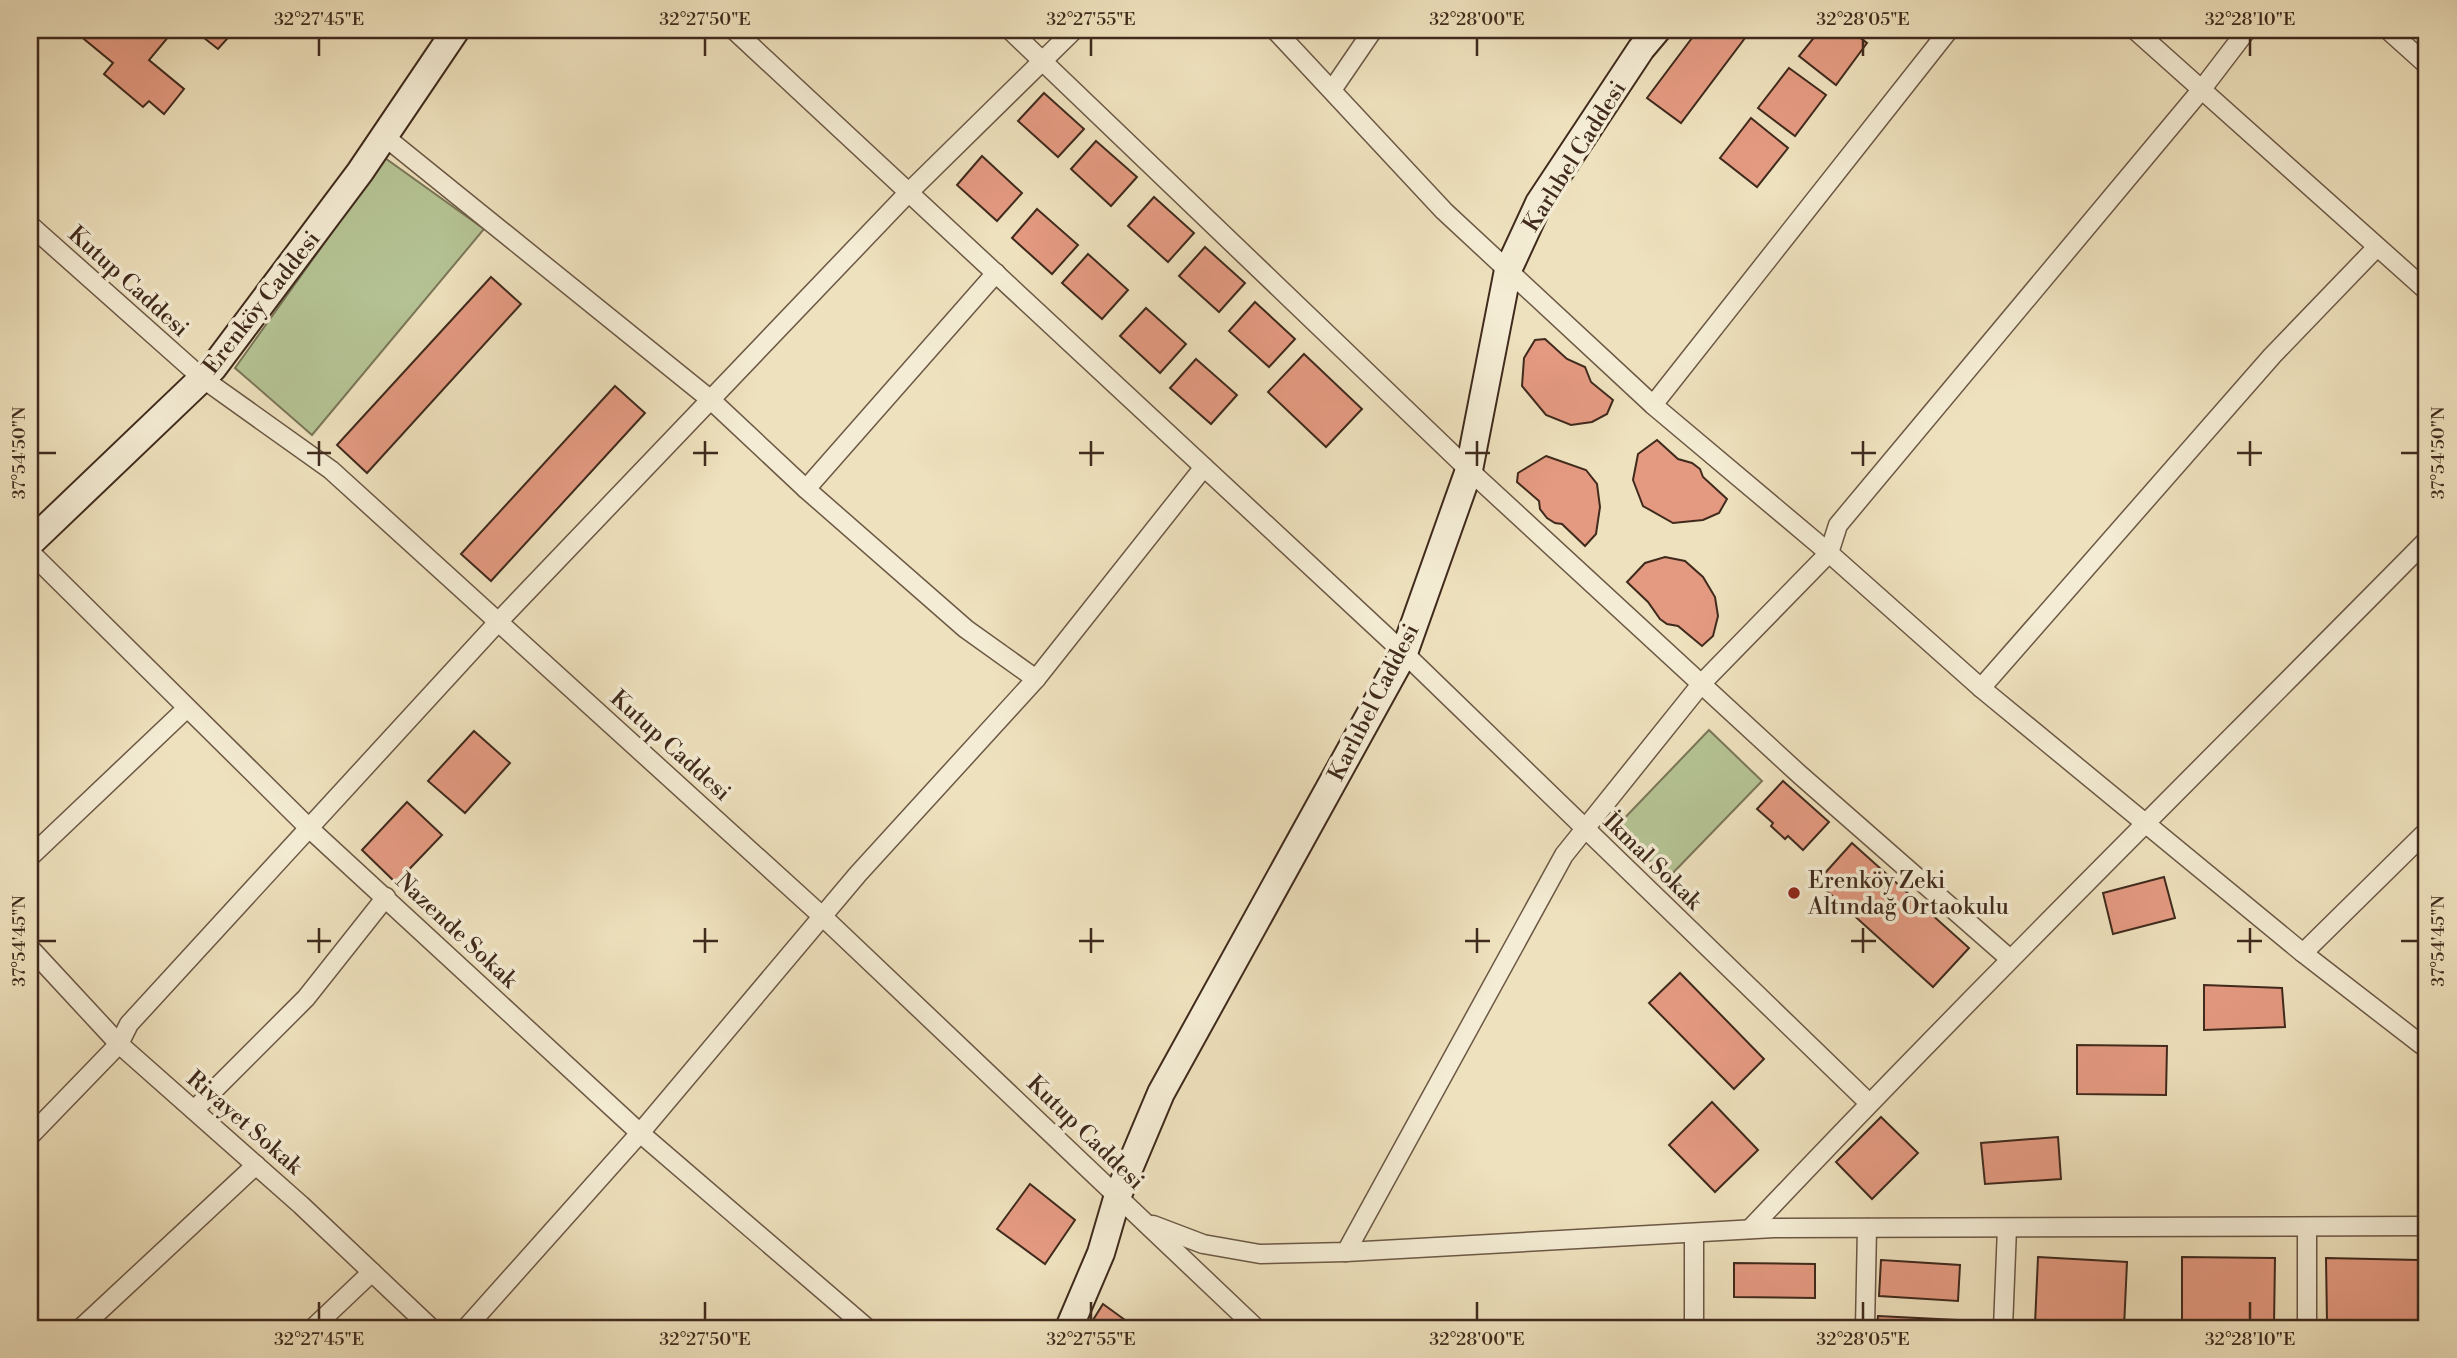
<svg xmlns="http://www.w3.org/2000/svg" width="2457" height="1358" font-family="'Libre Bodoni',serif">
  <rect width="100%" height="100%" fill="#eee1bd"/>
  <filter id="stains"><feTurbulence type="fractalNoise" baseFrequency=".00286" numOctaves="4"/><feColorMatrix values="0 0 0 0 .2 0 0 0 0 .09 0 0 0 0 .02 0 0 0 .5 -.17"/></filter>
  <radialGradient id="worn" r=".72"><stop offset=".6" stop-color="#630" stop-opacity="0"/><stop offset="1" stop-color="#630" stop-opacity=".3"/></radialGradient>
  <g fill="#b5c394" stroke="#7a7658" stroke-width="2">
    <path d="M385,158L484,229L312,435L235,368Z"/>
    <path d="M1709,730L1762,781L1668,878L1615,828Z"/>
  </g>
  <g fill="#e49a81" stroke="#402a1d" stroke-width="2">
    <path d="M73,30H174L149,60L184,89L164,114L149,101L143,107L104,74L113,63Z"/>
    <path d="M194,30H235L218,49Z"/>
    <path d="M1698,30H1751L1681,123L1647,98Z"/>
    <path d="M1820,30H1850L1867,43L1836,85L1799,56Z"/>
    <path d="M1789,68L1826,95L1795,136L1758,108Z"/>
    <path d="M1044,93L1084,129L1058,157L1018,121Z"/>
    <path d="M1751,118L1788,148L1757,187L1720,158Z"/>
    <path d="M1096,141L1137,177L1111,206L1071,169Z"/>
    <path d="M982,156L1022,193L997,221L957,185Z"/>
    <path d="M1154,197L1194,233L1168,262L1128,226Z"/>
    <path d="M1037,209L1078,245L1052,274L1012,238Z"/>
    <path d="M1205,247L1245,283L1219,312L1179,276Z"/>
    <path d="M1088,254L1128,290L1102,319L1062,283Z"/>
    <path d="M491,277L521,304L367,473L337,445Z"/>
    <path d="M1255,302L1295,339L1269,367L1229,331Z"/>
    <path d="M1146,308L1186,344L1160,373L1120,336Z"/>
    <path d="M1545,339L1567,359L1585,367L1591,382L1613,400L1607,414L1592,422L1571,425L1546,415L1522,386L1524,358L1535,340Z"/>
    <path d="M1304,354L1362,409L1326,447L1268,392Z"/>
    <path d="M1196,359L1237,395L1211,424L1170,388Z"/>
    <path d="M615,386L645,413L491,581L461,554Z"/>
    <path d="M1657,440L1678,459L1692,463L1700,469L1703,477L1727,499L1719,513L1703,520L1673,523L1643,506L1633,480L1638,454Z"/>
    <path d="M1546,456L1586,470L1597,484L1600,507L1596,534L1585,546L1562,524L1555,523L1547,518L1540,509L1539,501L1517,482L1518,473Z"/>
    <path d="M1665,557L1685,561L1703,577L1715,597L1718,616L1713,636L1702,646L1678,626L1667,624L1660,619L1648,602L1627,582L1645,563Z"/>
    <path d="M474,731L510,763L465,813L428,781Z"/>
    <path d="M1783,781L1829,822L1803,850L1788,836L1785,839L1771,826L1773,823L1757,809Z"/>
    <path d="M407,802L442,835L396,883L362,850Z"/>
    <path d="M1852,843L1969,948L1933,987L1817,882Z"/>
    <path d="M2164,877L2175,918L2113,934L2103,893Z"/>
    <path d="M1680,973L1764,1059L1734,1089L1649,1003Z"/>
    <path d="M2204,985L2282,988L2285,1027L2204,1030Z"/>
    <path d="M2077,1045L2167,1046L2166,1095L2077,1094Z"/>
    <path d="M1712,1102L1758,1150L1715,1192L1669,1145Z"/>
    <path d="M1881,1117L1918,1153L1872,1199L1836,1162Z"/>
    <path d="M2058,1137L2061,1179L1985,1184L1981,1143Z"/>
    <path d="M1030,1184L1075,1220L1045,1264L997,1229Z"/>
    <path d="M2038,1257L2127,1262L2124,1328L2035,1324Z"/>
    <path d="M2182,1257L2275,1258L2274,1325L2182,1323Z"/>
    <path d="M2326,1258L2419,1260V1324L2327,1322Z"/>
    <path d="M1881,1260L1960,1265L1958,1301L1879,1296Z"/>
    <path d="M1734,1263L1815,1264V1298L1734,1297Z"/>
    <path d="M1103,1304L1136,1328H1088Z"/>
    <path d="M1878,1316L1957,1320V1328H1877Z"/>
  </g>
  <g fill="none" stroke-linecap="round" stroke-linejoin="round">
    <g stroke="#6c5845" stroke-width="21">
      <g id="street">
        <path d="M734,30L1404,653L1869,1103"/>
        <path d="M1010,30L1469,470L1799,774L2010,959"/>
        <path d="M1275,30L1444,211L1653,405L1829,553L1981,688L2303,953L2427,1049"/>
        <path d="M2135,30L2427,291"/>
        <path d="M2388,30L2427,65"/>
        <path d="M1332,90L1373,30"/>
        <path d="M384,136L711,400L806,489L966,629L1036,679"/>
        <path d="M30,225L202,378L331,470L822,916L1256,1328"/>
        <path d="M1653,405L1949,30"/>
        <path d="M806,489L996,273"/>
        <path d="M30,552L310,829L640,1133L867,1328"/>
        <path d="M1981,688L2272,356L2377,247"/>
        <path d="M30,857L187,708"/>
        <path d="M30,948L119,1044L301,1205L431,1328"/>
        <path d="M2303,953L2427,831"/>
        <path d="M194,1110L306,998L386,897"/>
        <path d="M30,1136L119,1044L129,1024L498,622L909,192L1074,30"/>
        <path d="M1153,1225L1203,1244L1260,1254L1346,1252L1774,1228L2427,1226"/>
        <path d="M1750,1229C1971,995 2201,769 2427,540"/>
        <path d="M1346,1252L1564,855L1702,683L1829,553L1838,525L2202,89L2247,30"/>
        <path d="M81,1328L256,1165"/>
        <path d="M313,1328L372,1272"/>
        <path d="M466,1328L640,1133L858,874L1036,679L1204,467"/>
        <path d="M1694,1328V1233"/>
        <path d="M1865,1328L1867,1228"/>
        <path d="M2003,1328L2007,1228"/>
        <path d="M2307,1328V1228"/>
      </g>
    </g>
    <g stroke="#402a1d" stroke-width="30">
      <g id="secondary">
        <path d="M30,543L213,368L360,172L456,30"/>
        <path d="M1069,1328L1101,1253L1118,1195L1161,1093L1404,653L1469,470L1508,270L1539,203L1641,49L1657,30"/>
      </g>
    </g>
    <use href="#street" stroke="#f4ecd4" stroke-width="18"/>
    <use href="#secondary" stroke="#f4ecd4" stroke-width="26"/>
  </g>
  <path fill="none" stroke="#402a1d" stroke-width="2.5" d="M319,38V56M705,38V56M1091,38V56M1477,38V56M1863,38V56M2250,38V56M319,441V466M705,441V466M1091,441V466M1477,441V466M1863,441V466M2250,441V466M38,453H56M307,453H331M693,453H718M1079,453H1104M1465,453H1490M1851,453H1876M2237,453H2262M2401,453H2418M319,928V953M705,928V953M1091,928V953M1477,928V953M1863,928V953M2250,928V953M38,941H56M307,941H331M693,941H718M1079,941H1104M1465,941H1490M1851,941H1876M2237,941H2262M2401,941H2418M319,1302V1320M705,1302V1320M1091,1302V1320M1477,1302V1320M1863,1302V1320M2250,1302V1320"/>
  <circle fill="#8f2418" stroke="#f4ecd4" stroke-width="2.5" cx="1794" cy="893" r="7"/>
  <g text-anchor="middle" stroke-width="7" stroke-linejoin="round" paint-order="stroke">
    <g font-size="23" fill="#402a1d" stroke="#f4ecd4">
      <text transform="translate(1574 156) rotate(-58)" y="8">Karlıbel Caddesi</text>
      <text transform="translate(129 281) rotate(42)" y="8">Kutup Caddesi</text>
      <text transform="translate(261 302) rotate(-52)" y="8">Erenköy Caddesi</text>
      <text transform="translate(1373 702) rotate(-63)" y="8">Karlıbel Caddesi</text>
      <text transform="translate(671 745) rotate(42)" y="8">Kutup Caddesi</text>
      <text transform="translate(1653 861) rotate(44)" y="8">İkmal Sokak</text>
      <text transform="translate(457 930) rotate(43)" y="8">Nazende Sokak</text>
      <text transform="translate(245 1122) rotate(41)" y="8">Rivayet Sokak</text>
      <text transform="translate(1086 1132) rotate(44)" y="8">Kutup Caddesi</text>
    </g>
    <g font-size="23" fill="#402a1d" stroke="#f4ecd4" text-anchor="start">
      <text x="1808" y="888">Erenköy Zeki<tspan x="1808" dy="26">Altındağ Ortaokulu</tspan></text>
    </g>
  </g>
  <rect width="2457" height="1358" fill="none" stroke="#eee1bd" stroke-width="77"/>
  <rect x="38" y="38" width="2380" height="1282" fill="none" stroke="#402a1d" stroke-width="2.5"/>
  <g font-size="18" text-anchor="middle" fill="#402a1d">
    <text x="319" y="25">32°27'45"E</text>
    <text x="705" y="25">32°27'50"E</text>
    <text x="1091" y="25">32°27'55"E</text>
    <text x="1477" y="25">32°28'00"E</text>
    <text x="1863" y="25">32°28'05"E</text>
    <text x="2250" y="25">32°28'10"E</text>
    <text transform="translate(19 453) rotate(-90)" y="6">37°54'50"N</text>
    <text transform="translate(2438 453) rotate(-90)" y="6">37°54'50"N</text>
    <text transform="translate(19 941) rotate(-90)" y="6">37°54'45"N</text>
    <text transform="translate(2438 941) rotate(-90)" y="6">37°54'45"N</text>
    <text x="319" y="1345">32°27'45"E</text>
    <text x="705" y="1345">32°27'50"E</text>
    <text x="1091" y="1345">32°27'55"E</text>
    <text x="1477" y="1345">32°28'00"E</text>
    <text x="1863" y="1345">32°28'05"E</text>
    <text x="2250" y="1345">32°28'10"E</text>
  </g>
  <rect width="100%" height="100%" filter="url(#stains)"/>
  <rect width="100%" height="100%" fill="url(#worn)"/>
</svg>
